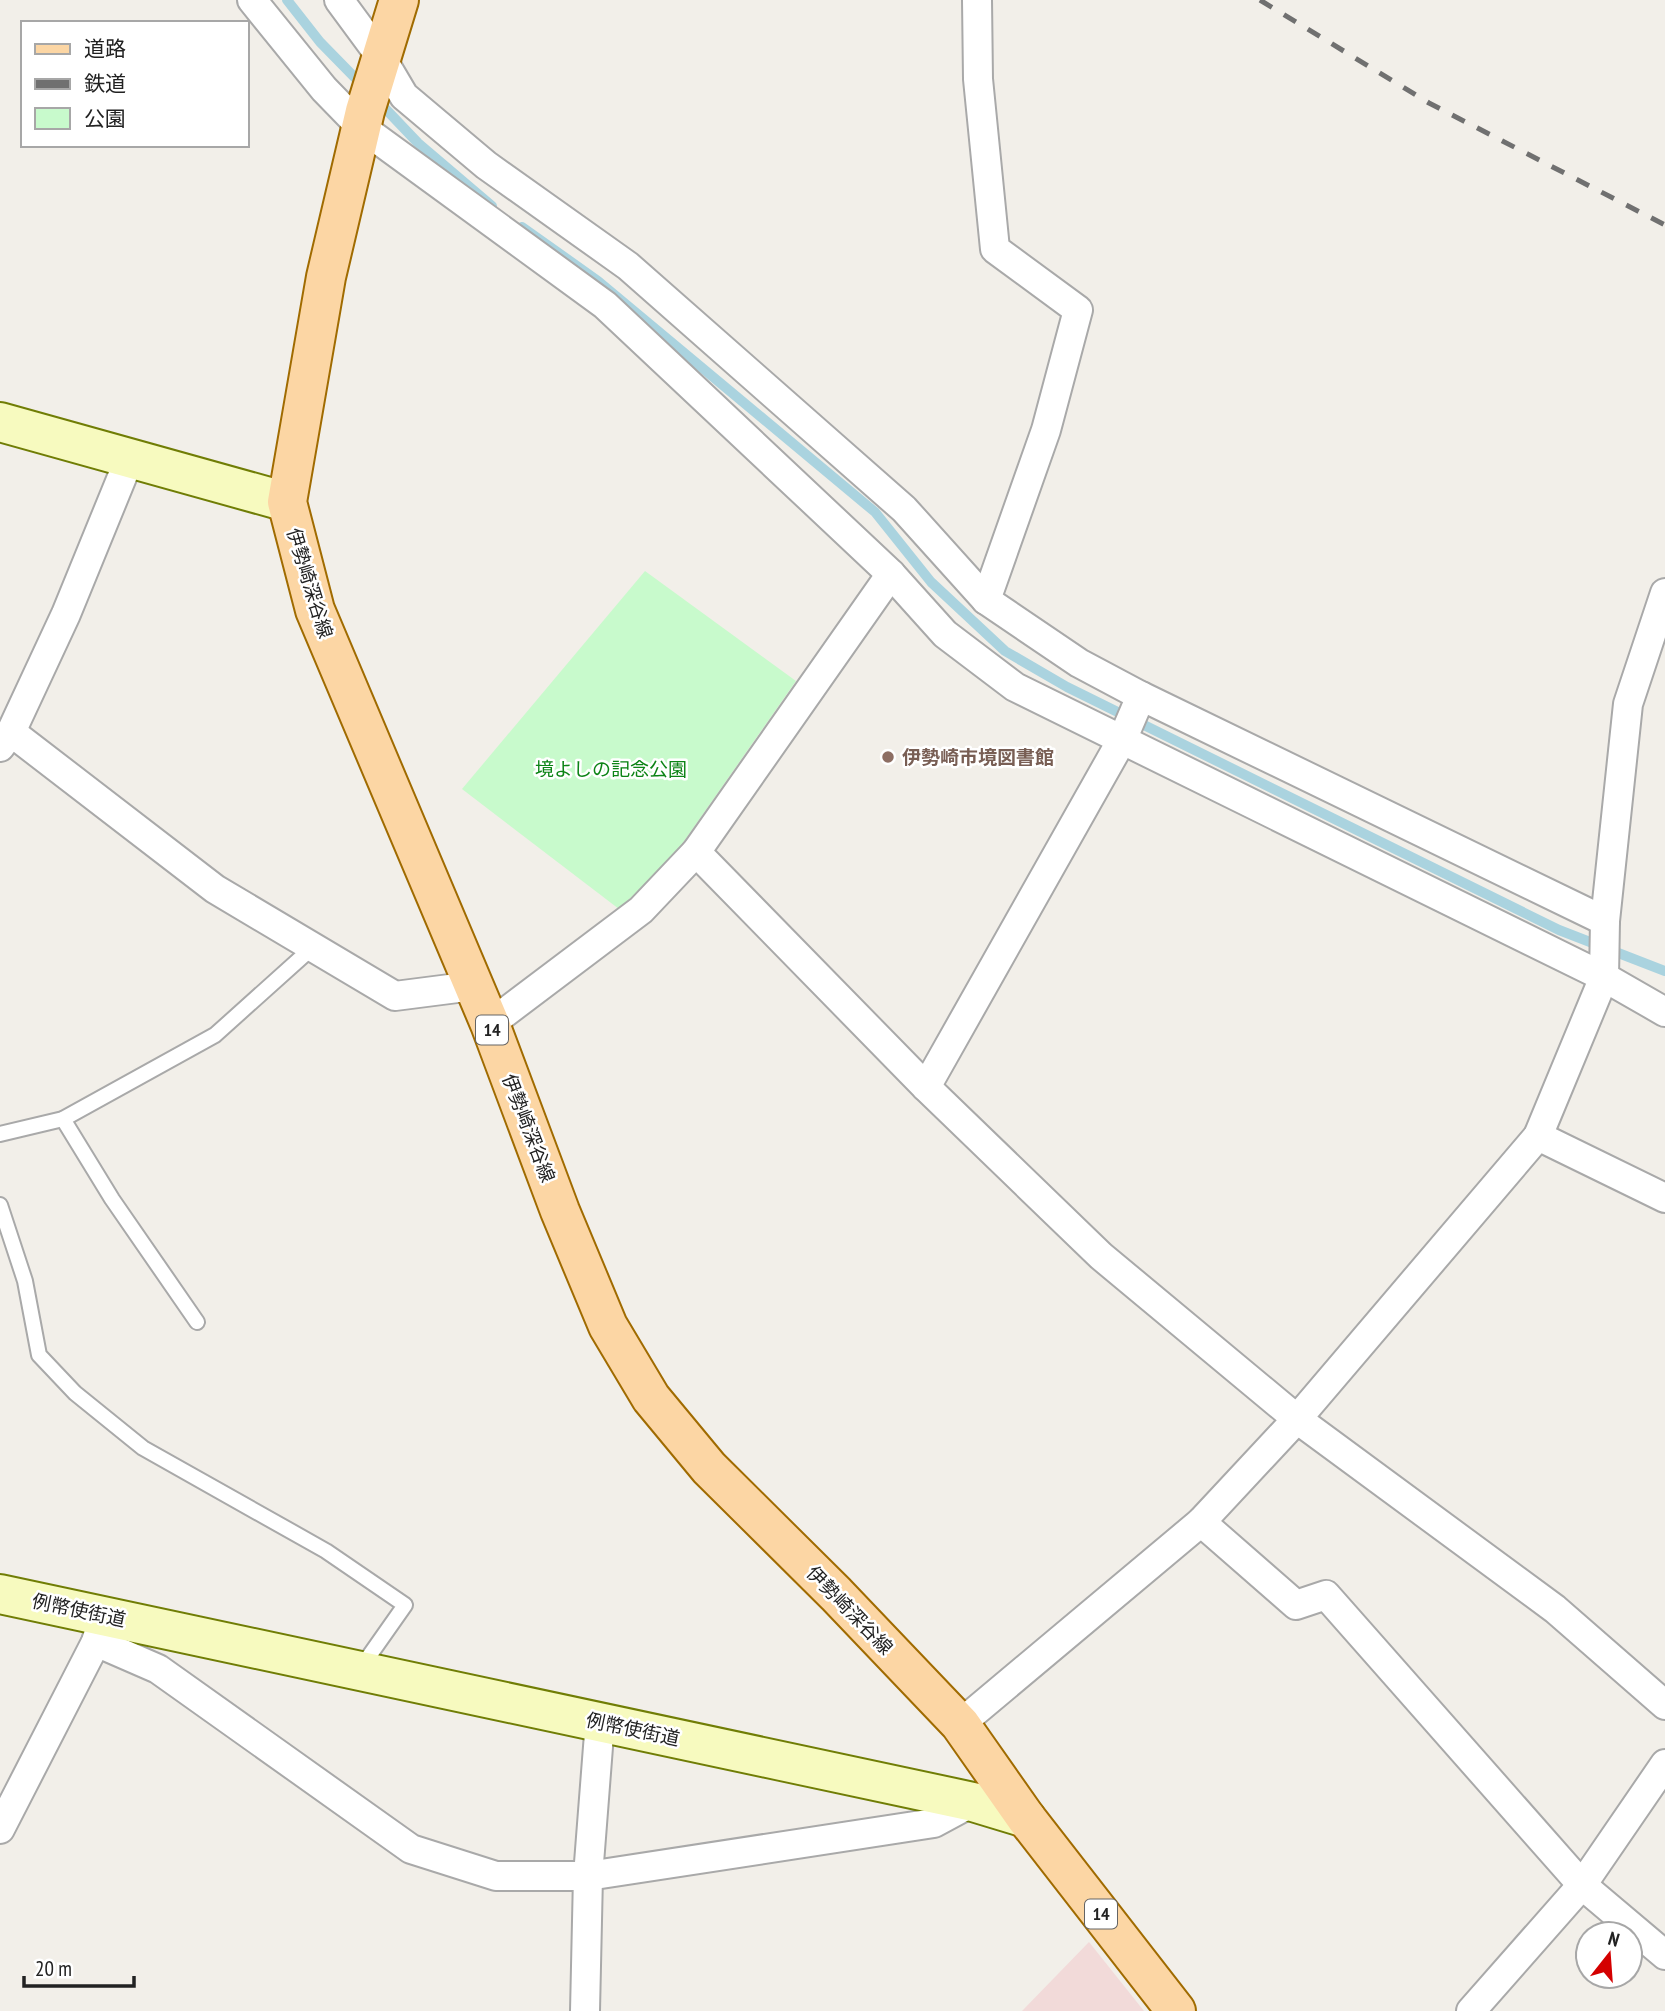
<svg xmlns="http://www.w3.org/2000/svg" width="1665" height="2011" font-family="'PT Sans Narrow','Noto Sans JP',sans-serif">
  <rect width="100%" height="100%" fill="#f2efe9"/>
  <path fill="#f2dad9" d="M1089,1942L1144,2011H1022Z"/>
  <path fill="#c8facc" d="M645,571L796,681L673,857L619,909L462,789Z"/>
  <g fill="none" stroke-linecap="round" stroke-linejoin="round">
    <g stroke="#aad3df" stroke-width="10">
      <path d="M287,0L320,42L364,87"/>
      <path d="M378,101L418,143L492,206"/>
      <path d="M522,227L598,281L875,512L931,582L1005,651L1067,687L1559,930L1665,971"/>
    </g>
    <g stroke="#a9a9a9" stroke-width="18">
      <g id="lane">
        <path d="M63,1119L112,1199L197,1322"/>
        <path d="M0,1134L63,1119L215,1035L313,947"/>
        <path d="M0,1205L25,1281L39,1355L75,1393L143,1448L326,1551L405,1605L360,1669"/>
      </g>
    </g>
    <g stroke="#a9a9a9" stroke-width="32">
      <g id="street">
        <path d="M252,0L324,89L361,127L605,305L891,574L945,634L1015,687L1604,977L1665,1012"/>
        <path d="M339,0L381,57L404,96L486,165L628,266L904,509L986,600L1079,663L1141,696L1605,921"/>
        <path d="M977,0L978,79L995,249L1078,310L1046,430L986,600"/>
        <path d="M11,732L215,889L395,996L473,986"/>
        <path d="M0,747L11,732L66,614L129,460"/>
        <path d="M696,852L926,1087L1101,1256L1297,1419L1555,1609L1665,1705"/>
        <path d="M490,1024L641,910L696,852L891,574"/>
        <path d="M926,1087L1123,738L1141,696"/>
        <path d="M1538,1136L1665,1198"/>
        <path d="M1201,1522L1296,1605L1326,1595L1582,1885L1665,1955"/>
        <path d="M96,1642L158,1669L411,1849L496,1876H588L934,1823L973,1802"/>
        <path d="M960,1724L1201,1522L1297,1419L1538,1136L1604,977L1605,921L1628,704L1665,593"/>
        <path d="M0,1829L96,1642L101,1625"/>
        <path d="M585,2011L588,1876L600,1721"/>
        <path d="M1471,2011L1582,1885L1665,1764"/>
      </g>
    </g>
    <g stroke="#707d05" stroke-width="42">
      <g id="secondary">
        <path d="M0,422L287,502"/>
        <path d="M0,1594L973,1802L1026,1818"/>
      </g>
    </g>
    <g stroke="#a06b00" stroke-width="42">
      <path id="primary" d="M399,0L365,111L326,277L287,502L315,610L490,1024L560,1211L608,1326L651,1398L709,1468L836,1594L960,1724L1026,1818L1176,2011"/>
    </g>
    <use href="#lane" stroke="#fff" stroke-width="14"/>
    <use href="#street" stroke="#fff" stroke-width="28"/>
    <use href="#secondary" stroke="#f7fabf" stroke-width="38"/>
    <use href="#primary" stroke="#fcd6a4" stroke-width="38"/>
    <path stroke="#707070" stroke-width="5" stroke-dasharray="14 14" stroke-linecap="butt" d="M1260,0L1429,103L1665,225"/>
  </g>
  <circle fill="#8d6e63" stroke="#fff" stroke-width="2.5" cx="888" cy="757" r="7"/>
  <g text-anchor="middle" stroke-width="5" stroke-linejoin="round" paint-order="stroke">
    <g fill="#fff" stroke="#646464" stroke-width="2">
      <rect x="476" y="1015.5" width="32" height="29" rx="5"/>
      <rect x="1085" y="1899.5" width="32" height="29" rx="5"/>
    </g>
    <g font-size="18" font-weight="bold" fill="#222">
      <text x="492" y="1036">14</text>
      <text x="1101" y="1920">14</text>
    </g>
    <g font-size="19" fill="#222" stroke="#fff">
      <text transform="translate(310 583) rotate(73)" y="7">伊勢崎深谷線</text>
      <text transform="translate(529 1128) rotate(69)" y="7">伊勢崎深谷線</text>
      <text transform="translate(79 1610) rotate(12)" y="7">例幣使街道</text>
      <text transform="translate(850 1610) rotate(46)" y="7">伊勢崎深谷線</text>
      <text transform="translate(633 1729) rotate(12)" y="7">例幣使街道</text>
    </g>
    <g font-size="19" font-weight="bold" fill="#785e54" stroke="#fff" text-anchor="start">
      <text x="902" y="764">伊勢崎市境図書館</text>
    </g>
    <g font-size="19" fill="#0c8416" stroke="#fff">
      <text x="611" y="776">境よしの記念公園</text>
    </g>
  </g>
  <rect x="21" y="21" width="228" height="126" fill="#ffffff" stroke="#a7a7a7" stroke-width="2"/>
  <rect x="35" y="44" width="35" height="10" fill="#fcd6a4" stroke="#a7a7a7" stroke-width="2"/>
  <text x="84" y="56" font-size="21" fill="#222222">道路</text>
  <rect x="35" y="79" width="35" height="10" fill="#707070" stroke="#a7a7a7" stroke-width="2"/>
  <text x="84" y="91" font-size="21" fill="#222222">鉄道</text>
  <rect x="35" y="108" width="35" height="21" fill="#c8facc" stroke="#a7a7a7" stroke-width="2"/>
  <text x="84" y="126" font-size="21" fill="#222222">公園</text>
  <g transform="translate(1609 1955) rotate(17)"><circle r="33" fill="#ffffff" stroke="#a7a7a7" stroke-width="2"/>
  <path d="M0-5L12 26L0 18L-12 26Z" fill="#d40000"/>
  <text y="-10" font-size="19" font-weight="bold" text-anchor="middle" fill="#222222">N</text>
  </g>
  <path d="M24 1976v10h110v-10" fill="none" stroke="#222222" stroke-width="3.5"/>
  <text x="35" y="1976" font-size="21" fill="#222222" stroke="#ffffff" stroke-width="5" paint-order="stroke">20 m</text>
</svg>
